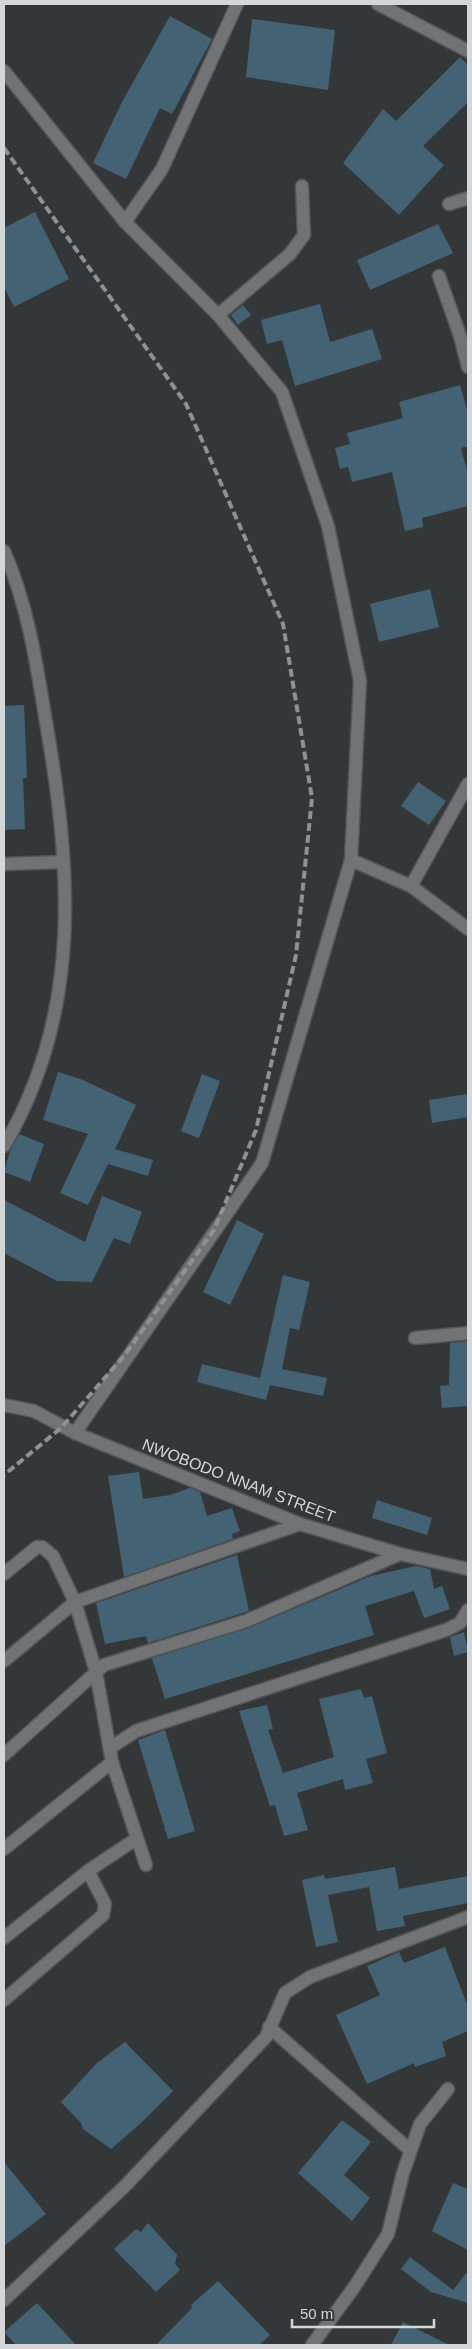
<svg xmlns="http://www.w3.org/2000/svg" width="472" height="2349" font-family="Arial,sans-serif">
  <rect width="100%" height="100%" fill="#343738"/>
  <g fill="#436374">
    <path d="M170,16L212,39L172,114L160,108L126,179L93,163L121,104Z"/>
    <path d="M252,19L335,30L328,90L246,77Z"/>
    <path d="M460,57L468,65V102L423,146L444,165L399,215L343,163L383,109L396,121Z"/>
    <path d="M35,212L69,279L14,307L4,287V228Z"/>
    <path d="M438,224L453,253L370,290L357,260Z"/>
    <path d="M320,304L330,342L372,329L382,359L295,386L282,340L267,344L261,320Z"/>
    <path d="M243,305L251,315L238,325L231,315Z"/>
    <path d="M460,385L468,413V446L461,448L468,474V506L422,518L423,527L405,531L392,472L352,482L348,467L340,469L335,448L350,444L347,433L403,418L399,402Z"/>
    <path d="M430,589L439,627L379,642L370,604Z"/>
    <path d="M24,705L27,778H23L25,829L4,830V706Z"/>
    <path d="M418,782L446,801L429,825L401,806Z"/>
    <path d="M58,1072L83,1080L136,1105L115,1149L153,1160L148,1176L108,1164L88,1205L60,1193L88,1134L43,1120Z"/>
    <path d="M202,1074L220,1081L199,1138L181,1131Z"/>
    <path d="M468,1094V1117L432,1123L429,1100Z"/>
    <path d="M19,1134L44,1144L30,1182L4,1172L10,1151Z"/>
    <path d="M102,1196L142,1212L130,1244L114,1238L92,1282L57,1281L4,1253V1200L85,1242Z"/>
    <path d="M237,1220L264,1234L230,1305L203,1292Z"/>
    <path d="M283,1275L310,1282L299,1330L290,1328L282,1369L327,1378L323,1396L270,1385L266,1400L197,1382L202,1364L260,1378Z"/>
    <path d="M468,1341V1406L442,1408L440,1386L449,1385L450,1343Z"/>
    <path d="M139,1472L143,1499L170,1495L190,1488L200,1492L207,1516L232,1508L240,1531L232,1534L233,1539L124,1577L108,1476Z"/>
    <path d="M377,1500L432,1518L427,1535L372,1518Z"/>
    <path d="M237,1555L249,1611L148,1643L146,1636L105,1644L96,1603Z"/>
    <path d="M416,1566L430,1569L434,1589L442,1586L450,1609L424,1618L414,1591L365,1606L374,1635L165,1699L152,1658L249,1628L371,1576Z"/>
    <path d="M464,1632L468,1652L454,1656L450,1637Z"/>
    <path d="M361,1689L364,1698L372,1696L387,1753L366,1759L373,1783L345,1790L343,1779L297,1793L308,1830L284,1836L275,1805L270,1806L239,1711L267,1705L273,1729L268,1730L283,1773L334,1757L319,1699Z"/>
    <path d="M165,1730L195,1831L168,1839L138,1740Z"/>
    <path d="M395,1867L399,1889L468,1876V1903L403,1916L405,1926L377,1931L369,1887L328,1895L338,1942L316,1947L302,1880L324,1875L325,1879Z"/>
    <path d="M445,1947L468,2007V2031L442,2042L446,2056L415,2067L414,2063L367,2084L336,2015L380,1995L367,1966L399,1952L404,1963Z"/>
    <path d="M125,2042L173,2091L140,2124L111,2149L83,2129L81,2123L61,2102L97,2063Z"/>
    <path d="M342,2120L371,2142L344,2175L370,2198L352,2221L298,2173Z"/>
    <path d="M4,2162L46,2214L4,2246Z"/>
    <path d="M453,2183L468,2189V2250L432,2231Z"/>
    <path d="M148,2223L177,2255L175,2264L180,2270L156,2292L114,2249L136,2229L141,2232Z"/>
    <path d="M410,2257L453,2290L468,2271V2303L431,2292L401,2269Z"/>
    <path d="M218,2281L270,2335L259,2345H156L192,2308L191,2305Z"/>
    <path d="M37,2303L76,2345H16L4,2332Z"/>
    <path d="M403,2322L449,2345H391Z"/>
  </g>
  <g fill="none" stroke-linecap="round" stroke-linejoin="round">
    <g stroke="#545557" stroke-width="15">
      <g id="minor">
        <path d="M378,4L468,51"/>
        <path d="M4,71L125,222L218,315L282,392L328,526L360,681L351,860L262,1163L75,1433"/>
        <path d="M449,204L468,198"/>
        <path d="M125,222L162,169L237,4"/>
        <path d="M439,276L460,336L468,367"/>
        <path d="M218,315L290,254L304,235L302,186"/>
        <path d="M4,551C27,603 36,660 45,716C71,865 84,1010 4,1146"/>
        <path d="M351,860L411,886L468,929"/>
        <path d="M4,864L63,862"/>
        <path d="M411,886L468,784"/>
        <path d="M415,1338L468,1333"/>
        <path d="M4,1405L34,1411L75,1433L300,1524L400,1554L468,1569"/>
        <path d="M4,1574L37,1547H42L53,1556L75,1602L96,1672L112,1762L146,1865"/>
        <path d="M4,1661L75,1602L300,1524"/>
        <path d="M110,1748L136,1731L446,1630L460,1623L468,1610"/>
        <path d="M4,1755L104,1665L246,1621L400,1554"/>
        <path d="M4,1849L112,1762"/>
        <path d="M4,1938L88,1871L136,1839"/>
        <path d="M4,2000L103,1915L105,1904L88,1871"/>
        <path d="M269,2027L410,2150"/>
        <path d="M4,2300L124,2187L266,2037L285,1993L310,1977L468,1917"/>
        <path d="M312,2345L355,2286L388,2234L403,2173L420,2124L448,2089"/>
      </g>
    </g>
    <use href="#minor" stroke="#717375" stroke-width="12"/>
    <path stroke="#8f9192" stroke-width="4" stroke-dasharray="8 4" stroke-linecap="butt" d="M4,148L186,404L283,624L312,798L296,955L256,1130L214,1230L124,1356L61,1428L4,1475"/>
  </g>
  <g text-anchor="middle" stroke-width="4" stroke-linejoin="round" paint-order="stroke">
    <g font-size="16" fill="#d5d6d7" stroke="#343738">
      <text transform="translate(239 1480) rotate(21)" y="6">NWOBODO NNAM STREET</text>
    </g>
  </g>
  <rect width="472" height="2349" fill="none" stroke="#d5d6d7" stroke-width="10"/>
  <path d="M292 2319v8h142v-8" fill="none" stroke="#d5d6d7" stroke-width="2.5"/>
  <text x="300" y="2319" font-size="15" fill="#d5d6d7" stroke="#343738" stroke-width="4" paint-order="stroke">50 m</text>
</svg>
